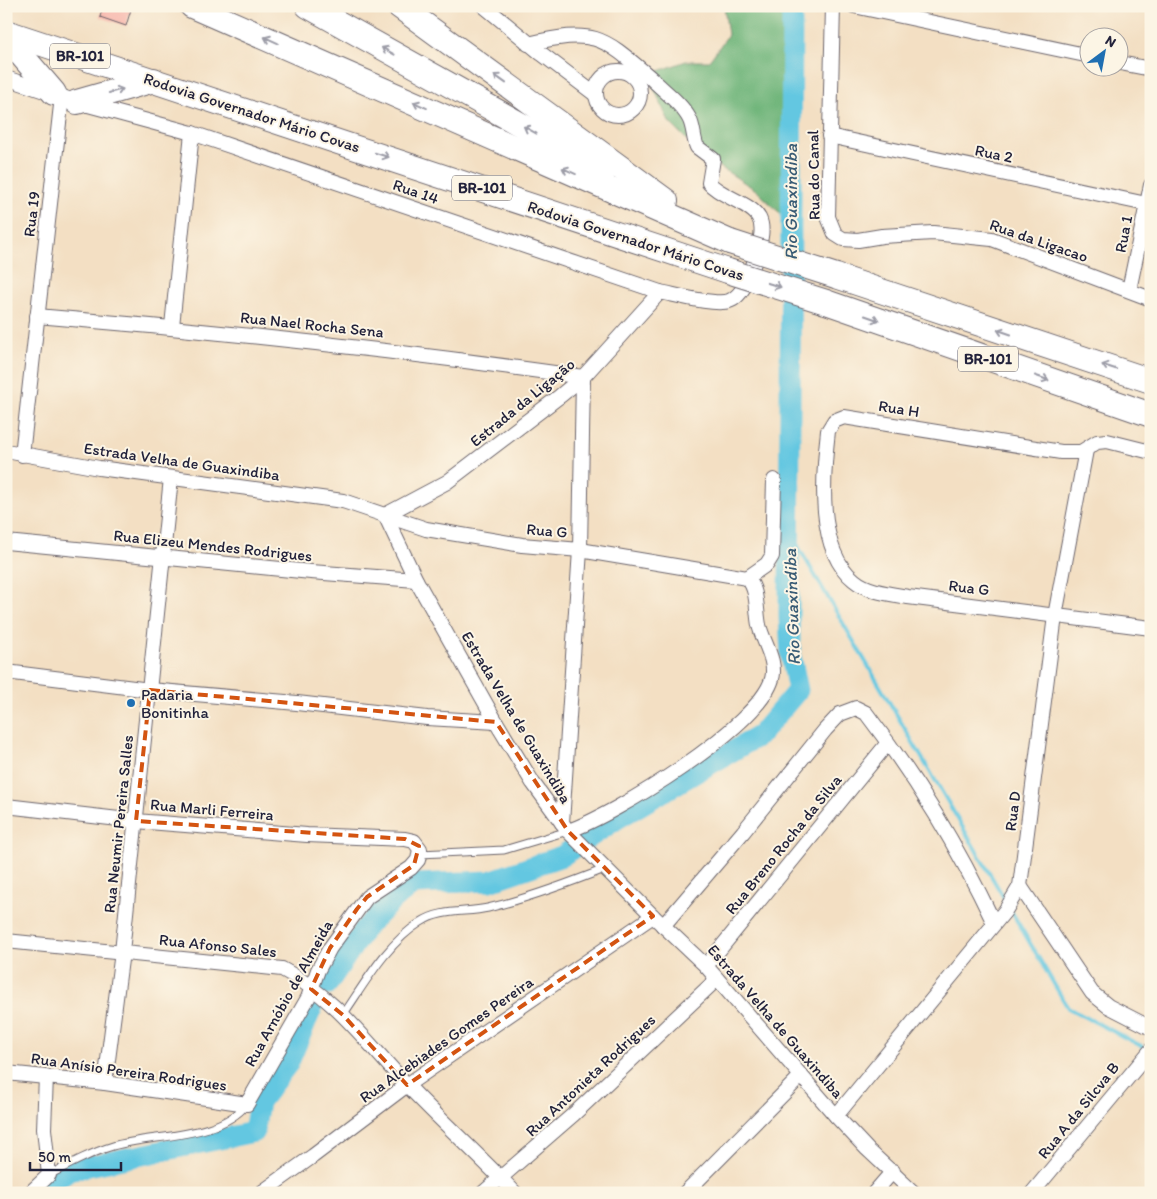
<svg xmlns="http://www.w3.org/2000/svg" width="1157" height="1199" font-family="Itim,sans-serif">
  <rect width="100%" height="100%" fill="#fcf5e5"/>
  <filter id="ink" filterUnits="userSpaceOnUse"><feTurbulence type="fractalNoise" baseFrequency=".02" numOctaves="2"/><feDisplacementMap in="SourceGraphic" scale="10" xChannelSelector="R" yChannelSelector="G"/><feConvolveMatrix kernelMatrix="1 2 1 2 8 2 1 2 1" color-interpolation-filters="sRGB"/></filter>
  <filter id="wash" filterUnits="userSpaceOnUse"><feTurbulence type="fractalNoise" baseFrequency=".0096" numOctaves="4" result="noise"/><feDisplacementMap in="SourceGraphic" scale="20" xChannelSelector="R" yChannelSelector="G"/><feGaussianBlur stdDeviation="1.12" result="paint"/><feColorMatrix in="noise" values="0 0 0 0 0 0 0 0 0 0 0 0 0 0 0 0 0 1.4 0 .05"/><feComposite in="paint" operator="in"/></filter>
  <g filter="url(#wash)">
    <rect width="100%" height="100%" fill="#f3dfc3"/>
    <path fill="#71b67b" stroke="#4a6c5b" d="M724,6H791V190L785,218L756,190L704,157L669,122L648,75L686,61H709L728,35Z"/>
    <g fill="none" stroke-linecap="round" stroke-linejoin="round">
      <g stroke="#64c7e1" stroke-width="4">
        <path d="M789,531L1007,903"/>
        <path d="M1010,909L1068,1008L1149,1050"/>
      </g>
      <g stroke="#64c7e1" stroke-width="21">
        <path d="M327,985L366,927L394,899L415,884L490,881L562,856L617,819L760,735L798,690L791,656L789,617L792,6"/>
        <path d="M44,1193L51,1183L69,1170L254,1132L259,1102L288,1064L312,1008"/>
      </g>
    </g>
    <g id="blocks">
      <path fill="#f6a89f" d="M103,6H132L126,26L100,17Z"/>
    </g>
  </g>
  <g filter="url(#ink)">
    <use href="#blocks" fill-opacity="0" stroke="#6b646b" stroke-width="1"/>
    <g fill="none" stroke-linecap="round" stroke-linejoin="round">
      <g stroke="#6b646b" stroke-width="9">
        <g id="lane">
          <path d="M420,854L504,850L568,831"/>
          <path d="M343,1015C365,983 387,943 421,922C440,909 466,913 488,908C529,898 567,884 607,868"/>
          <path d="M49,1175C70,1164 90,1153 113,1146C155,1134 219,1139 247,1104"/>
        </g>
      </g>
      <g stroke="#6b646b" stroke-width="16">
        <g id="street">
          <path d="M484,6L542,54L596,95"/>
          <path d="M833,6L828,217L835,234L843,239L858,240L882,236L933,233L992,239L1151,299"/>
          <path d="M854,6L1090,56"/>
          <path d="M1120,63L1151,69"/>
          <circle cx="618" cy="93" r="22"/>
          <path d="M6,78L77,102L192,133L660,292C676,295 715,306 729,301C744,296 752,270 756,256C759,245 765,230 759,218C751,203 721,197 709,183L713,159L697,147C693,138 694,127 689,118C681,103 664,91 652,79C602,36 596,28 528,44"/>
          <path d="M829,136L1151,205"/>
          <path d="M1129,290L1151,185"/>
          <path d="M37,316C220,331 401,351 583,377"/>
          <path d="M172,326L192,133"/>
          <path d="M6,451L99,468L343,501L426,529L522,545L580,550L747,578C758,588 756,610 759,625C763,642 777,661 772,679C758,727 615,815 568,831"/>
          <path d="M1151,452L1107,441L1097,442L1081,452H1061L844,417L834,421L828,431C823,474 816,550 854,580C868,592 891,594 908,597L1151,628"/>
          <path d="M22,455L62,96"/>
          <path d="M385,515L416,580L496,722L533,783L568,831L653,916L706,966L836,1116L867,1149L914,1193"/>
          <path d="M385,515L447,482L560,396L583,377L660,292"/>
          <path d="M6,542L311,572L416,580"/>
          <path d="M747,578L767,564L772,556L774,480"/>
          <path d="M6,672L150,690L297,703L427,718L496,722"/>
          <path d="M6,806L136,821L307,835L405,839L414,841L420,849L418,860L411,868L367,897L330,948L318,970L308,998L247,1104L105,1083L6,1073"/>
          <path d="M562,823L580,550L583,377"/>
          <path d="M1020,886L1092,993L1108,1006L1151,1028"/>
          <path d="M663,926L743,832L825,730L840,714L856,708L866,713C918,781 957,845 994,923"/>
          <path d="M6,941L282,969C334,996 368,1044 407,1085C442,1122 480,1156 515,1193"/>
          <path d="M706,966L887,744"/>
          <path d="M105,1083L122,952L171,478"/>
          <path d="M836,1116L1005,911L1020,886L1055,616L1086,450"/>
          <path d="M30,1193L49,1175L44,1129L46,1076"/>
          <path d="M261,1193L313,1156L407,1085L653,916"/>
          <path d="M483,1193L574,1114L717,979"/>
          <path d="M685,1193L801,1076"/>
          <path d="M874,1193L893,1171"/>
          <path d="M1032,1193L1151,1050"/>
        </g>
      </g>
      <g stroke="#6b646b" stroke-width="26">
        <g id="highway">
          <path d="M192,6L730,242"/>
          <path d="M308,6L604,171"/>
          <path d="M399,6L666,201"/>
          <path d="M6,32L728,271"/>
          <path d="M6,37L54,93"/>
          <path d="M77,102L154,80"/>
          <path d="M836,276L1151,381"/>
          <path d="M826,302L1151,415"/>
        </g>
      </g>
      <use href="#lane" stroke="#fff" stroke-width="7"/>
      <use href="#street" stroke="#fff" stroke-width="14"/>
      <use href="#highway" stroke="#fff" stroke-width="24"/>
      <g stroke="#6b646b" stroke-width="26" stroke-linecap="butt">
        <g id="highway-bridge">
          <path d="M730,242L836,276"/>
          <path d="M728,271L826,302"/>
        </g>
      </g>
      <use href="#highway-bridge" stroke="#fff" stroke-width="24"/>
    </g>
    <defs><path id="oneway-shaft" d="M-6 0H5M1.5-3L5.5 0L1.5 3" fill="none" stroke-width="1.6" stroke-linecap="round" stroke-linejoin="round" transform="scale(1.25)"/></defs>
    <g stroke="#9c9ca7">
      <use href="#oneway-shaft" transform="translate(271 40) rotate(-156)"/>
      <use href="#oneway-shaft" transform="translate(388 51) rotate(-151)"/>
      <use href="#oneway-shaft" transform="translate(500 79) rotate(-144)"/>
      <use href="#oneway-shaft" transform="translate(116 91) rotate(-16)"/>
      <use href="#oneway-shaft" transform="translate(420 105) rotate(-156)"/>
      <use href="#oneway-shaft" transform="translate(530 130) rotate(-151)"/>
      <use href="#oneway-shaft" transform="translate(382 155) rotate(18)"/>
      <use href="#oneway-shaft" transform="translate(569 171) rotate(-156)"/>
      <use href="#oneway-shaft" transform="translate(774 285) rotate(17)"/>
      <use href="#oneway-shaft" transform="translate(872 318) rotate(19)"/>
      <use href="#oneway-shaft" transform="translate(1004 332) rotate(-161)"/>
      <use href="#oneway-shaft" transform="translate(1109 367) rotate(-162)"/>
      <use href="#oneway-shaft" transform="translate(1042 378) rotate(19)"/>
    </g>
  </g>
  <path fill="none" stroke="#d45411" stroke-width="4" stroke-dasharray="10 6" stroke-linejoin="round" d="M150,690L496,722L568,831L653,916L407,1085L343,1015L311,989L330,948L357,909L367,897L414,865L419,846L405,839L136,821Z"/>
  <circle fill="#1f6fb2" stroke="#fcf5e5" stroke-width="2" cx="131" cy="703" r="5"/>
  <g text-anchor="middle" stroke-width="4" stroke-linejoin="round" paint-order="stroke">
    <g fill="#fcf5e5" stroke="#63616e" stroke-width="1">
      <rect x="50" y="43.5" width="60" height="25" rx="4"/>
      <rect x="452" y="175.5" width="60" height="25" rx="4"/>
      <rect x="958" y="346.5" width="60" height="25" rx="4"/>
    </g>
    <g font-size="15" font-weight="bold" fill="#22223b">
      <text x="80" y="61">BR-101</text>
      <text x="482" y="193">BR-101</text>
      <text x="988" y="364">BR-101</text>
    </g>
    <g font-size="16" fill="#22223b" stroke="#fcf5e5">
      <text transform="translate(252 112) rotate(18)" y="6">Rodovia Governador Mário Covas</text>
      <text transform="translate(994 153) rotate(12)" y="6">Rua 2</text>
      <text transform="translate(813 175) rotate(-91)" y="6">Rua do Canal</text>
      <text transform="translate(416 191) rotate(19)" y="6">Rua 14</text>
      <text transform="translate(31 214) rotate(-83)" y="6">Rua 19</text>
      <text transform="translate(1123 234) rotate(-79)" y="6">Rua 1</text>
      <text transform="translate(636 240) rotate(18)" y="6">Rodovia Governador Mário Covas</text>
      <text transform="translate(1039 240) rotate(19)" y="6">Rua da Ligacao</text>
      <text transform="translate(312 324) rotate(6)" y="6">Rua Nael Rocha Sena</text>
      <text transform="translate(522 402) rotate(-39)" y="6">Estrada da Ligação</text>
      <text transform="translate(899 408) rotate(9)" y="6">Rua H</text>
      <text transform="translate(182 461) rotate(8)" y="6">Estrada Velha de Guaxindiba</text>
      <text transform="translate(547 530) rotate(5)" y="6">Rua G</text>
      <text transform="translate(213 545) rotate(6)" y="6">Rua Elizeu Mendes Rodrigues</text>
      <text transform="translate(969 587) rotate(7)" y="6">Rua G</text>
      <text transform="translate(517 717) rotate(59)" y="6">Estrada Velha de Guaxindiba</text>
      <text transform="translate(212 809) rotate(5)" y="6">Rua Marli Ferreira</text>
      <text transform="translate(1012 811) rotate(-83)" y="6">Rua D</text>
      <text transform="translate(118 824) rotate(-84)" y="6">Rua Neumir Pereira Salles</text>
      <text transform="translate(783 844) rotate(-51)" y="6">Rua Breno Rocha da Silva</text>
      <text transform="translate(218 945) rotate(6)" y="6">Rua Afonso Sales</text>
      <text transform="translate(288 993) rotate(-61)" y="6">Rua Arnóbio de Almeida</text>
      <text transform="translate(776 1021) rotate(49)" y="6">Estrada Velha de Guaxindiba</text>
      <text transform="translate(446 1039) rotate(-35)" y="6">Rua Alcebiades Gomes Pereira</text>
      <text transform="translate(129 1071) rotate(8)" y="6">Rua Anísio Pereira Rodrigues</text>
      <text transform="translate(590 1075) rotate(-43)" y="6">Rua Antonieta Rodrigues</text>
      <text transform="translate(1078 1110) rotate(-51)" y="6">Rua A da Silcva B</text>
    </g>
    <g font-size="16" fill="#22223b" stroke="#fcf5e5" text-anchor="start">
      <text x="141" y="700">Padaria<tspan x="141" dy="18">Bonitinha</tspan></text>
    </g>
    <g font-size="18" font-style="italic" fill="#395c75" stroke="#fcf5e5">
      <text transform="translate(791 202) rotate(-90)" y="6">Rio Guaxindiba</text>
      <text transform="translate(792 607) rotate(-92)" y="6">Rio Guaxindiba</text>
    </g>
  </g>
  <rect width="1157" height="1199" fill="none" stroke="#fcf5e5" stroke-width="25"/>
  <g transform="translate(1104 52) rotate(32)"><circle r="24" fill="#fcf5e5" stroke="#a5a1a1"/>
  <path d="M0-4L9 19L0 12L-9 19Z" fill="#1f6fb2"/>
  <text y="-8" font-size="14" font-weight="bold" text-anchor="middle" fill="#22223b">N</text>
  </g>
  <path d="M30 1162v8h91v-8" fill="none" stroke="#22223b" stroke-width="2.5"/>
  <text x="38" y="1162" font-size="15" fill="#22223b" stroke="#fcf5e5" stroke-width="4" paint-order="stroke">50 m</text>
</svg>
